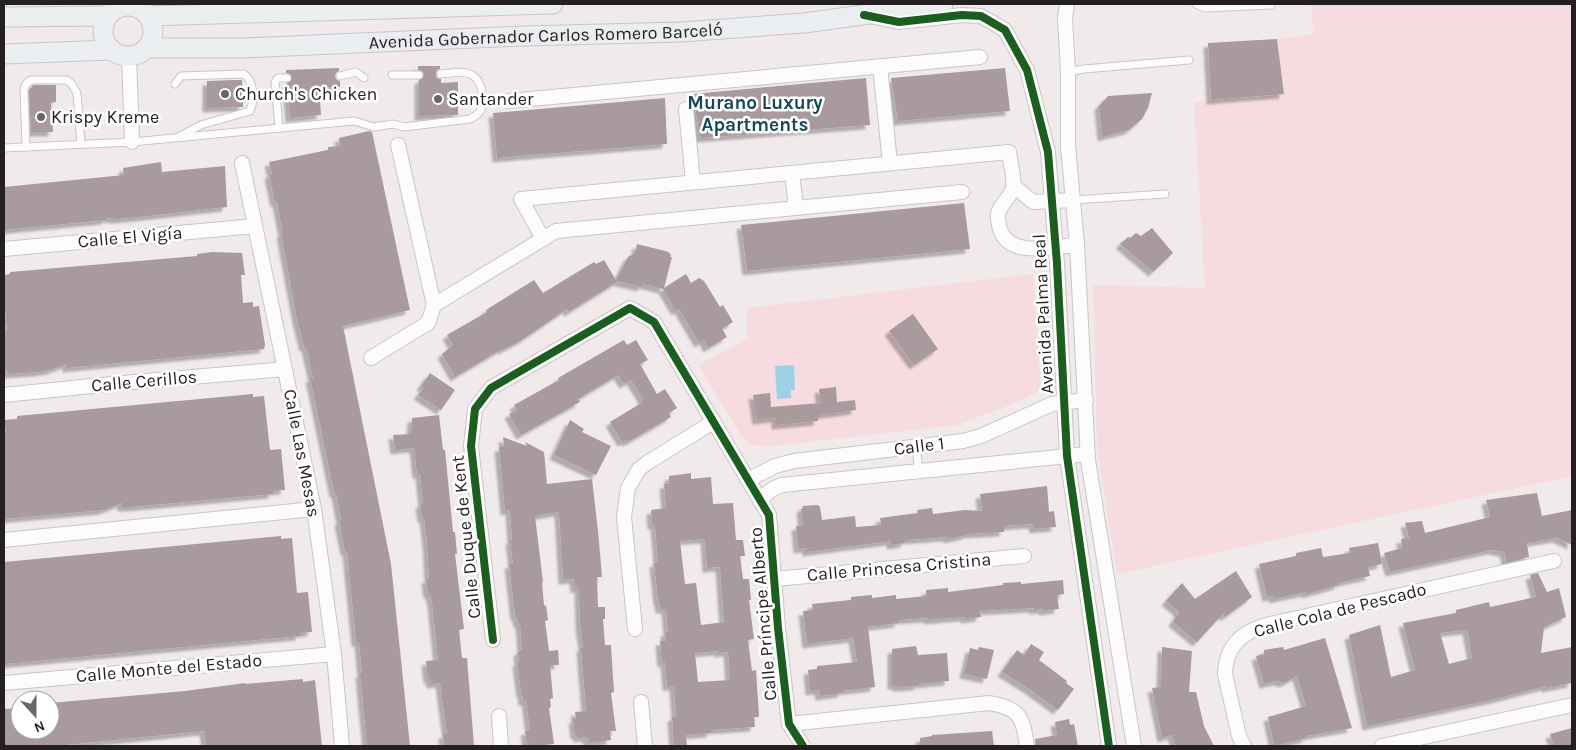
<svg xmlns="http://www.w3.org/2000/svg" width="1576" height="750" font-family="Karla,sans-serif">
  <defs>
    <filter id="shadow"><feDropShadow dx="-4.5" dy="4.5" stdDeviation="1" flood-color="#0004"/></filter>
  </defs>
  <rect width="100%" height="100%" fill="#f0eaeb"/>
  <g fill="#f6dbe0">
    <path d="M1311,4H1572V476L1117,574L1097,448L1093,285L1205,288L1194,102L1284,94L1277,39L1314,34Z"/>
    <path d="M1033,274L1041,390L1020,401L958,425L761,447L749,443L743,438L698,365L747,339V308Z"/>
  </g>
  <path fill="#9dd1e8" d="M794,365L795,390H791V398L777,399L775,366Z"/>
  <g fill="#a89a9d" fill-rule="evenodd" filter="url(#shadow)">
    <path d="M1277,39L1284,94L1211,100L1208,43Z"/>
    <path d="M418,66H440V69L437,70L436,74L437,78L441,79V83L458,82V115L419,116V80L423,78L424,75L422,71L418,70Z"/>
    <path d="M339,68V71L336,73L335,77L337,80L340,81V87L319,88L321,115L290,118L287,83L291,81L292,78L290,74L286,73V70Z"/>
    <path d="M1005,68L1010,111L898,121L891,78Z"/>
    <path d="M866,78L870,125L700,138L693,94Z"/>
    <path d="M234,80H242L243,107L207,108V81Z"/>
    <path d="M33,85H56V102L51,103L53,132H31L29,90Z"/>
    <path d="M1152,93L1148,108L1142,119L1129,130L1102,137L1099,106L1108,96Z"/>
    <path d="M665,98L667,144L497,158L493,113Z"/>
    <path d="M369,131L372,132L410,310L343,326L391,564L410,746H367L360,673H362L359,642H356L347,551H345L339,521L341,520L336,493H334L312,386L310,378H313L306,347H304L297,319L281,233H283L277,202L275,203L269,174H272L269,162L328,150V147L340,146L339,138Z"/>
    <path d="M161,162L162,172L225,166L227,207L139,217L117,219L106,218V220L4,230V187L124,175L123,168Z"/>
    <path d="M964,203L970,249L747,271L741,225Z"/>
    <path d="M1152,228L1173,253L1153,272L1120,244L1128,237L1130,238L1136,233L1141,236Z"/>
    <path d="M637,244L669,252L668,253L671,254L670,257H672L664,288L686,274L691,283L699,278L704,281L720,307L723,305L733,322L722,329L727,337L708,348L704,340L699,343L679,309L676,311L663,289L643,284L642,287L616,281L617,282L569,312L567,309L522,340L503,350L502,349L455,377L442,354L453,345L447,335L487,312L486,310L534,280L543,293L594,262L596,264L604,260L616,280L628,257L635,253Z"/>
    <path d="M212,252L242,253L245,275H241L243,303L253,302V307L259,306L265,345L264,349L67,368V364L51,370L38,372L8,374L7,371L4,372V331L7,330L4,299V275L10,274V272L197,256V254Z"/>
    <path d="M913,314L938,349L914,365L889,331Z"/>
    <path d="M624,340L627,345L636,340L648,360L640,364L657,394L665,389L677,408L669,413L671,417L630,441V440L627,442L626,440L622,442L610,422L643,402L641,400L643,399L631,380L624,384L618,375L578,399L580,402L521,435L509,414L517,410L514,405L559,380L558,378Z"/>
    <path d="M430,373L455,390L441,410L418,395L424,388L421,386Z"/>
    <path d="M836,387L837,402L855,400L856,410L818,415V421L776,425V418L757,420L753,395L770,393L771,407L821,403L819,389Z"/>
    <path d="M253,394V397L264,396L270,450L281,449L285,490L273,491V494L131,507H122V503L104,510L4,519V433H6L4,420L17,419V416Z"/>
    <path d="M439,415L443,450H445L453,532H455L457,554H455L464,629L459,630L462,658H467L474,746H444L443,734H447L440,683L431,684L430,678L428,679L426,661L438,660L432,603L430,594H428L426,579H429L427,542L424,518H422L420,504L423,503L420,474H417L414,448L395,450L393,435L411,434L412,418Z"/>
    <path d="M570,420L584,429L582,432L611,446L596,475L554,455Z"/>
    <path d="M503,437L527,446L525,442L544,452L547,484L592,479L598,531L602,577H597L598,607H605V619H603L605,645H611L612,662L614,692L611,693L616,731H610L611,740L589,743V739L586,740V737L578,738V735H575L573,719H576L575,712L586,711L581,648L583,647L580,624L579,588L575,589L574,579L563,580L559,512L535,516L543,582H542L544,606L546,605L548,620L545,621L549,651L558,650L559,665H550L553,698L550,699L551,707L549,708L554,744L530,746V743H527L525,731L530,730L526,701H523L522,693H521L517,662H519L518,652L522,649L520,623H518L517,616H515L509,564H513L510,540H512L510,510L505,511L499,447H504Z"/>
    <path d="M691,473V479L711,477L713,504L733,503L736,540H743L745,556H740L743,579H749L751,600H749L754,639L748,640L752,671L756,670L759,717H754L755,727L711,730V733L686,735L687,746H674L672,717L676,716L674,686H667L665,662L662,663L660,641H666L665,632H668L666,609H660L659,601H658L654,563L658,562L655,525H652L651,510L666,508L664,484H669V476ZM705,539L707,568L720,567L724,622L701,625L696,583L685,584L680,541ZM719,651V653L728,652L730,680L698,682L695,653Z"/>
    <path d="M1047,486L1049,512L1054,511L1056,527L1034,529L1033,524L1004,526V532L967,534V535L948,539V537L905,540V543L891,545V541L807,552V548L798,549L796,526L803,525L801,509L803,508L802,506L818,505L820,507L822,520L855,516L856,527L881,525L880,518L918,513L917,510L932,508L933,514L965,510L982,511L980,494Z"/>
    <path d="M1537,493L1542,516L1572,510V545L1557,538L1527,543L1529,557L1507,563L1504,552L1492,550L1390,572L1384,553L1402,548L1401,539L1409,538L1405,523L1422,521L1425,533L1490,517L1486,500Z"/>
    <path d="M281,536V539L292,538L297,593L308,592L312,632L300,633V636L5,664L4,562Z"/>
    <path d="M1378,543L1382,564L1368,567L1370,576L1338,583L1339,585L1306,594V592L1274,599L1273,596L1267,597L1259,564L1296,556V553L1321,548L1323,557L1350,553L1349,548Z"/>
    <path d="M1236,571L1252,597L1225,617L1223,614L1197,642L1173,622L1179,612L1166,601L1182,583L1195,599Z"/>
    <path d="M1538,573L1547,592L1559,588L1566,617L1544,627L1541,653L1572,647V683L1547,688L1546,686L1496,699L1367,726L1349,635L1380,625L1391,677L1415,670L1403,623L1456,613V610L1489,602L1490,607L1536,597L1530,575ZM1467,630L1472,658L1449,664L1440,633Z"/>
    <path d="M1063,580L1064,594L1057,595L1059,609L1043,611V609L1034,610V608L980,611L981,617L966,619L965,617L928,620V618L898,620L899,623L868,627L875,687L842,691V693L820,696L819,690L810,691L808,670L817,669V666L857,662L853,638L807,644L803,611L813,610L812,604L851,600V597L872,595V598L896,595V599L926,596V590L948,588V592L1003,585V583L1021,582V584Z"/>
    <path d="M1325,638L1352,728L1306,736L1307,738L1274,746L1268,717L1306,706L1297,676L1284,683L1278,681L1264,684L1256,656L1264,654V650L1283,647L1284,650Z"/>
    <path d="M1031,644L1044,652L1039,660L1067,681L1066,683L1074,689L1058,710L1029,689L1002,672L1017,650L1024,655Z"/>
    <path d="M916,646L918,655L947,653L949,681L918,684V686L897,687V685H892V649Z"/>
    <path d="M979,647L994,650L987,679L964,674L970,648L978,650Z"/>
    <path d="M1162,647L1192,651L1189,692H1196L1204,726L1214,746H1176L1172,735L1162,738L1152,688L1161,687Z"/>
    <path d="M303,679V682L315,680L322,746H206L204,731L56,746H4V709L20,708V730H50V703L185,691L245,683V684Z"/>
    <path d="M1069,719L1070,725L1074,724L1078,746H1036L1035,739L1057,735L1055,722Z"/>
    <path d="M1572,728V746H1554L1550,734Z"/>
    <path d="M992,731L994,746H920V738L932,736V735Z"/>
  </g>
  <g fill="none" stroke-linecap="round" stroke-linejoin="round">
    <g stroke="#cac5c6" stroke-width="9">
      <g id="service">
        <path d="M1196,4L1205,8L1271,5"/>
        <path d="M1068,72L1084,69L1189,60"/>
        <path d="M392,75H419"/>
        <path d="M340,76L356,72L364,78"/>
        <path d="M175,84L181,76L244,74C254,81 255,100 250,111L201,125L180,136"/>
        <path d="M279,128L275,82L278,78H287"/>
        <path d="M26,147L24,89L26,84L31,80H66L71,83L77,93L81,144"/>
        <path d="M4,148L132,142L354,121L374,127L393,124L404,127L470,119C471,118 477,115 477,115C487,106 483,81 472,75C464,70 450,73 441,74"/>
        <path d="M1073,200L1165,194"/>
        <path d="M916,447L919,471"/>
      </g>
    </g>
    <g stroke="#cac5c6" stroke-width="16">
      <g id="minor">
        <path d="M127,4V5"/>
        <path d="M1067,4L1065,18L1068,72V146L1077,245L1088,460L1134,746"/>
        <path d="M875,17L899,22L962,15L981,16L1005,30L1027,70L1048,152L1057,264L1067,456L1109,746"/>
        <path d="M129,56L132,142"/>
        <path d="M880,66L890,163"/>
        <path d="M509,101L980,57"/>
        <path d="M686,109L693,182"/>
        <path d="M398,145L434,305L556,231L962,192"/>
        <path d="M242,163L314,509L334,654L342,746"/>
        <path d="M792,173L796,208"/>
        <path d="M1014,186L1033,202L1073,200"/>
        <path d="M543,239L521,199L1009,152C1010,163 1015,177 1013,187C1012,197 1000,203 998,214C997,219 999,224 1000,229C1009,259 1054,246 1077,245"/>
        <path d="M4,249L255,226"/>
        <path d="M371,358L428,323L434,305"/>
        <path d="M4,395L111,384L285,369"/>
        <path d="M748,480L775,466L794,461L963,441L981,436L1052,404L1086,400"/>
        <path d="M760,501C766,492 773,488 782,485L1088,454"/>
        <path d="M4,540L314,509"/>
        <path d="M775,579L1024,556"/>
        <path d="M635,629L624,517L628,488L639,469L647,463L713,422"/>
        <path d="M493,640L471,446L475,409L491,388L630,308L654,322L769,515L778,628L789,724L803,746"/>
        <path d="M4,683L334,654"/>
        <path d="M641,702L645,746"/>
        <path d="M499,716L501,746"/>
        <path d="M789,724L989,703C1020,708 1023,717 1027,746"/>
        <path d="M1244,746L1239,736L1225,674C1226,640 1249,628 1279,622L1554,561"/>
        <path d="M1382,746L1572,705"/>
      </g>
    </g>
    <g stroke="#cac5c6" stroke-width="21">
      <g id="secondary">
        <circle cx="128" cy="31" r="25"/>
        <path d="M149,16L553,4"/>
        <path d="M4,17L107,16"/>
        <path id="s1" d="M147,48H244L524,36L681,32L804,23L943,4"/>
        <path d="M4,54L112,50"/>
      </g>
    </g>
    <use href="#service" stroke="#fdfcfc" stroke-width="7"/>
    <use href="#minor" stroke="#fdfcfc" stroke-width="14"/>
    <use href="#secondary" stroke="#ebeef0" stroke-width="19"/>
    <g stroke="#fff" stroke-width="11">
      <g id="cycleway">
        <path d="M864,15L899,22L962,15L981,16L1005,30L1027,70L1048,152L1057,264L1067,456L1109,746"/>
        <path d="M493,640L471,446L475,409L491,388L630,308L654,322L769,515L778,628L789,724L803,746"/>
      </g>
    </g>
    <use href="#cycleway" stroke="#1b5e20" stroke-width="8"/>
  </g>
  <g fill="#6b6667" stroke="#fff" stroke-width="2">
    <circle cx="225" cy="94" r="5"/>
    <circle cx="438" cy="99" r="5"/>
    <circle cx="41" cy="117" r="5"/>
  </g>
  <g text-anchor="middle" stroke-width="5" stroke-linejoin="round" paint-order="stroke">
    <g font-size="18" fill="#241f20" stroke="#fff">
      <text dy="6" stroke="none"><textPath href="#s1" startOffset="399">Avenida Gobernador Carlos Romero Barceló</textPath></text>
      <text transform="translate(130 237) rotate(-5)" y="6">Calle El Vigía</text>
      <text transform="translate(1043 314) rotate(-93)" y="6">Avenida Palma Real</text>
      <text transform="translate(144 381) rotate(-5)" y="6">Calle Cerillos</text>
      <text transform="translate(919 446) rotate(-7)" y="6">Calle 1</text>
      <text transform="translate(302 453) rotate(79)" y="6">Calle Las Mesas</text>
      <text transform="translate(466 537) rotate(-96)" y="6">Calle Duque de Kent</text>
      <text transform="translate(899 567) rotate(-5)" y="6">Calle Princesa Cristina</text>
      <text transform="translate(1340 610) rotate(-14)" y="6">Calle Cola de Pescado</text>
      <text transform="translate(763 614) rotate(-95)" y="6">Calle Príncipe Alberto</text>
      <text transform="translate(169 668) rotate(-5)" y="6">Calle Monte del Estado</text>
    </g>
    <g font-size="18" fill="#241f20" stroke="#fff" text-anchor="start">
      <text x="235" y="100">Church's Chicken</text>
      <text x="448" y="105">Santander</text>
      <text x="51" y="123">Krispy Kreme</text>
    </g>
    <g font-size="19" font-weight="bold" fill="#17485a" stroke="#fff">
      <text x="755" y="109">Murano Luxury<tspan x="755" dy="22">Apartments</tspan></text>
    </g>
  </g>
  <rect width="1576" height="750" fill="none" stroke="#241f20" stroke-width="10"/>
  <g transform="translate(35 715) rotate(159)"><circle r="24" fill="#ffffff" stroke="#a7a5a6"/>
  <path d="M0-4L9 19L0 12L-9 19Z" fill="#6b6667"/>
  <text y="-8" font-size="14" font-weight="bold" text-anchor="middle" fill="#241f20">N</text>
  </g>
</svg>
